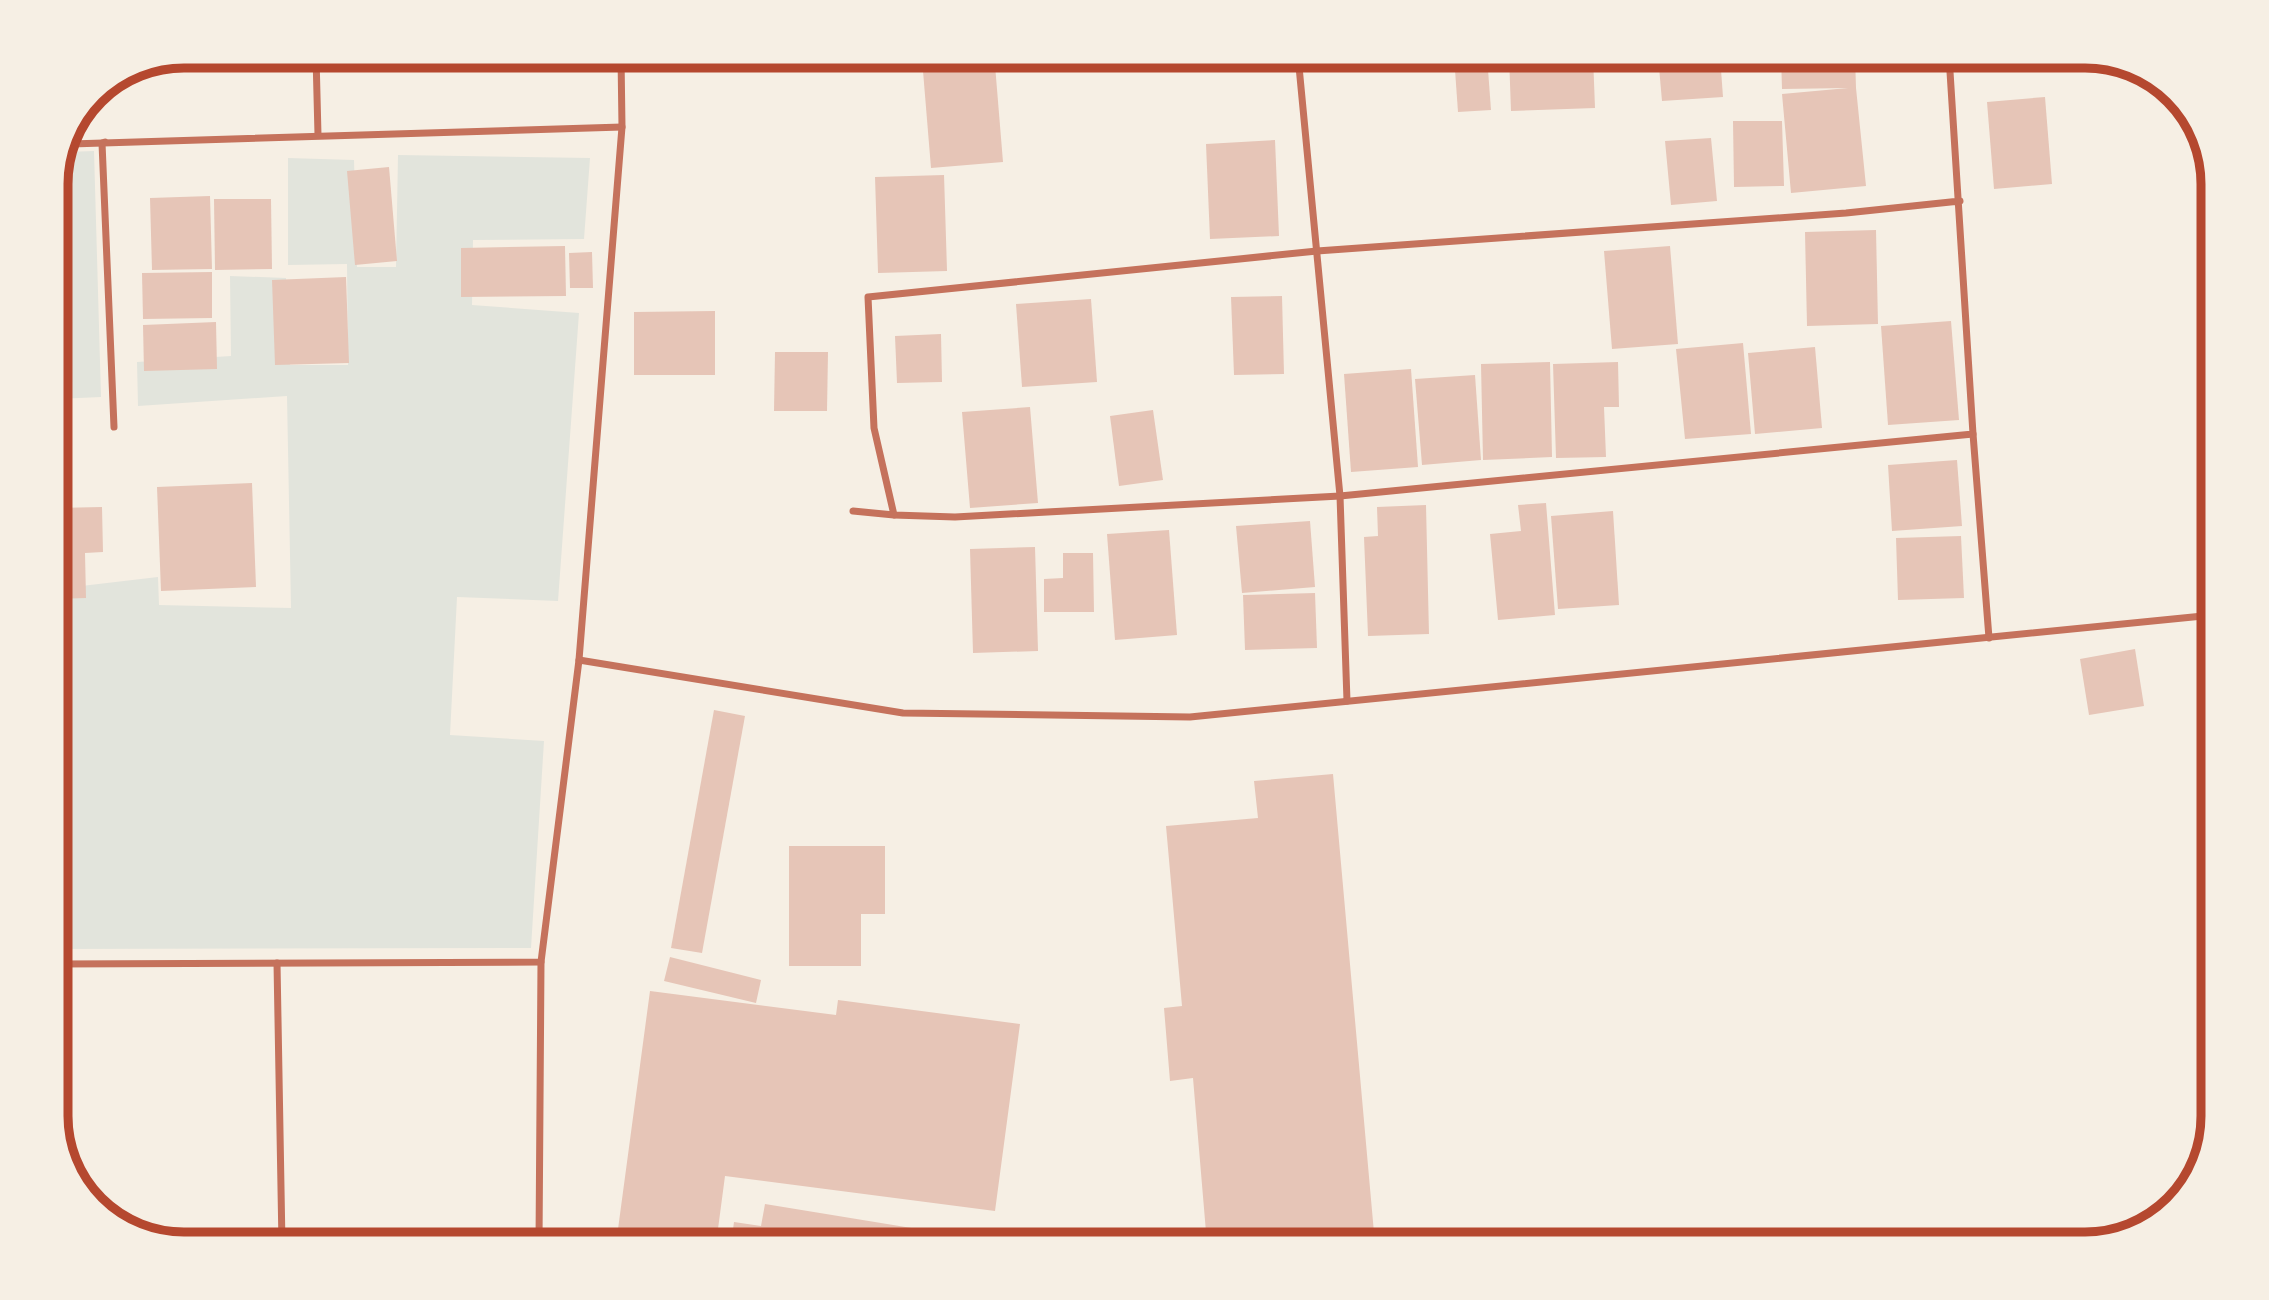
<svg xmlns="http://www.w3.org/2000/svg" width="2269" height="1300" font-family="'Titillium Web',sans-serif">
  <rect width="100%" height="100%" fill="#f6efe4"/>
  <g fill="#e2e4dc">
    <path d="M94,151L101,397L56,399V177L67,152Z"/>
    <path d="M398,155L590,158L584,239L473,240L472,305L579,313L558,601L457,597L450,735L544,741L531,948L56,949V589L158,577L159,605L291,608L287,396L138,406L137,362L231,356L230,276L286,278L290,365H348L347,264L288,265V158L354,160L357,267H396Z"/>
  </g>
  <g fill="#e6c5b7">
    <path d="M1454,56H1487L1491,110L1458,112Z"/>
    <path d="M1509,56H1593L1595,108L1511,111Z"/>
    <path d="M1658,56H1720L1723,97L1662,101Z"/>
    <path d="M1781,56H1855L1856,88L1866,186L1791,193L1782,94L1848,88L1782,89Z"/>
    <path d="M995,65L1003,162L931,168L923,71Z"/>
    <path d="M2045,97L2052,184L1994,189L1987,102Z"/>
    <path d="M1733,121H1782L1784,186L1734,187Z"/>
    <path d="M1711,138L1717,201L1671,205L1665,141Z"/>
    <path d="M1275,140L1279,236L1210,239L1206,144Z"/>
    <path d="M389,167L397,261L355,265L347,171Z"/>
    <path d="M944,175L947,271L878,273L875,177Z"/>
    <path d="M210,196L212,269L152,270L150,198Z"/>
    <path d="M214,199H271L272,269L215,270Z"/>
    <path d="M1876,230L1878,324L1807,326L1805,232Z"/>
    <path d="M565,246L566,296L461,297V248Z"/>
    <path d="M1670,246L1678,344L1612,349L1604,251Z"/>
    <path d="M592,252L593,288H570L569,253Z"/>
    <path d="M212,272V318L143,319L142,273Z"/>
    <path d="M346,277L349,363L275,365L272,280Z"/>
    <path d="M1282,296L1284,374L1234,375L1231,297Z"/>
    <path d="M1091,299L1097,382L1022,387L1016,304Z"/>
    <path d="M715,311V375H634V312Z"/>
    <path d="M1951,321L1959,420L1888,425L1881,326Z"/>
    <path d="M216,322L217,369L144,371L143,325Z"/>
    <path d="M941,334L942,382L897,383L895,336Z"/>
    <path d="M1743,343L1751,434L1685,439L1676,349Z"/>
    <path d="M1815,347L1822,428L1755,434L1748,353Z"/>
    <path d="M775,352H828L827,411H774Z"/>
    <path d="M1550,362L1552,457L1483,460L1481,364Z"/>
    <path d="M1618,362L1619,407H1604L1606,457L1556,458L1553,364Z"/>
    <path d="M1411,369L1418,467L1351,472L1344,374Z"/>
    <path d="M1475,375L1481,460L1422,465L1415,379Z"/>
    <path d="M1030,407L1038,503L970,508L962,412Z"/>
    <path d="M56,408H71L72,469L56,470Z"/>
    <path d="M1153,410L1163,480L1119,486L1110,416Z"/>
    <path d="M1957,460L1962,526L1892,531L1888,465Z"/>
    <path d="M252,483L256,587L161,591L157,487Z"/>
    <path d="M1546,503L1555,615L1498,620L1490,534L1521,531L1518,505Z"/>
    <path d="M1426,505L1429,634L1368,636L1364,537L1378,536L1377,507Z"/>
    <path d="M102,507L103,552L85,553L86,598L56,599V508Z"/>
    <path d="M1613,511L1619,605L1558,609L1551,516Z"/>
    <path d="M1310,521L1315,587L1242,593L1236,526Z"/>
    <path d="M1169,530L1177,635L1115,640L1107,534Z"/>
    <path d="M1961,536L1964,598L1898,600L1896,538Z"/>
    <path d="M1035,547L1038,651L973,653L970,549Z"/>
    <path d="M1063,553H1093L1094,612H1044V579L1063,578Z"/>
    <path d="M1315,593L1317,648L1245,650L1243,595Z"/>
    <path d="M2135,649L2144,706L2089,715L2080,659Z"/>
    <path d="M714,710L745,716L702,953L671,948Z"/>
    <path d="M1333,774L1375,1244H1207L1193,1078L1170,1081L1164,1008L1182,1006L1166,826L1258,818L1254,781Z"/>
    <path d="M789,846H885V914H861V966H789Z"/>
    <path d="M670,957L761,980L756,1003L664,981Z"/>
    <path d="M650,991L836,1015L838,1000L1020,1024L995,1211L725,1176L716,1244H616Z"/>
    <path d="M765,1204L1003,1243V1244H731L734,1222L761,1226Z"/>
  </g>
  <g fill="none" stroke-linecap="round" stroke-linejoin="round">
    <g stroke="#c5725c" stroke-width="7">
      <path d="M316,56L318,135"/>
      <path d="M1298,56L1340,496L1347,701"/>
      <path d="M1949,56L1973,434L1340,496L955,517L894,515L874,428L868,297L1317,251L1846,213L1960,201"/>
      <path d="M105,142L102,143L114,427"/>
      <path d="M71,144L622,127"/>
      <path d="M1973,434L1989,638"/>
      <path d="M853,511L894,515"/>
      <path d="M579,660L903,713L1190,717L2213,615"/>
      <path d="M277,963L282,1244"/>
      <path d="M56,964L541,962L579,660L622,127L621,56"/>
      <path d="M539,1244L541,962"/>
    </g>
  </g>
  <path d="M0 0H2269V1300H0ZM184 68H2085A116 116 0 0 1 2201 184V1116A116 116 0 0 1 2085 1232H184A116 116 0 0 1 68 1116V184A116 116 0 0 1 184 68Z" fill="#f6efe4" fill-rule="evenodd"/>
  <path fill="none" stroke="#b5482f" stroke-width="9" d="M184 68H2085A116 116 0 0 1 2201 184V1116A116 116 0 0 1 2085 1232H184A116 116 0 0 1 68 1116V184A116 116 0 0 1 184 68Z"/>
</svg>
